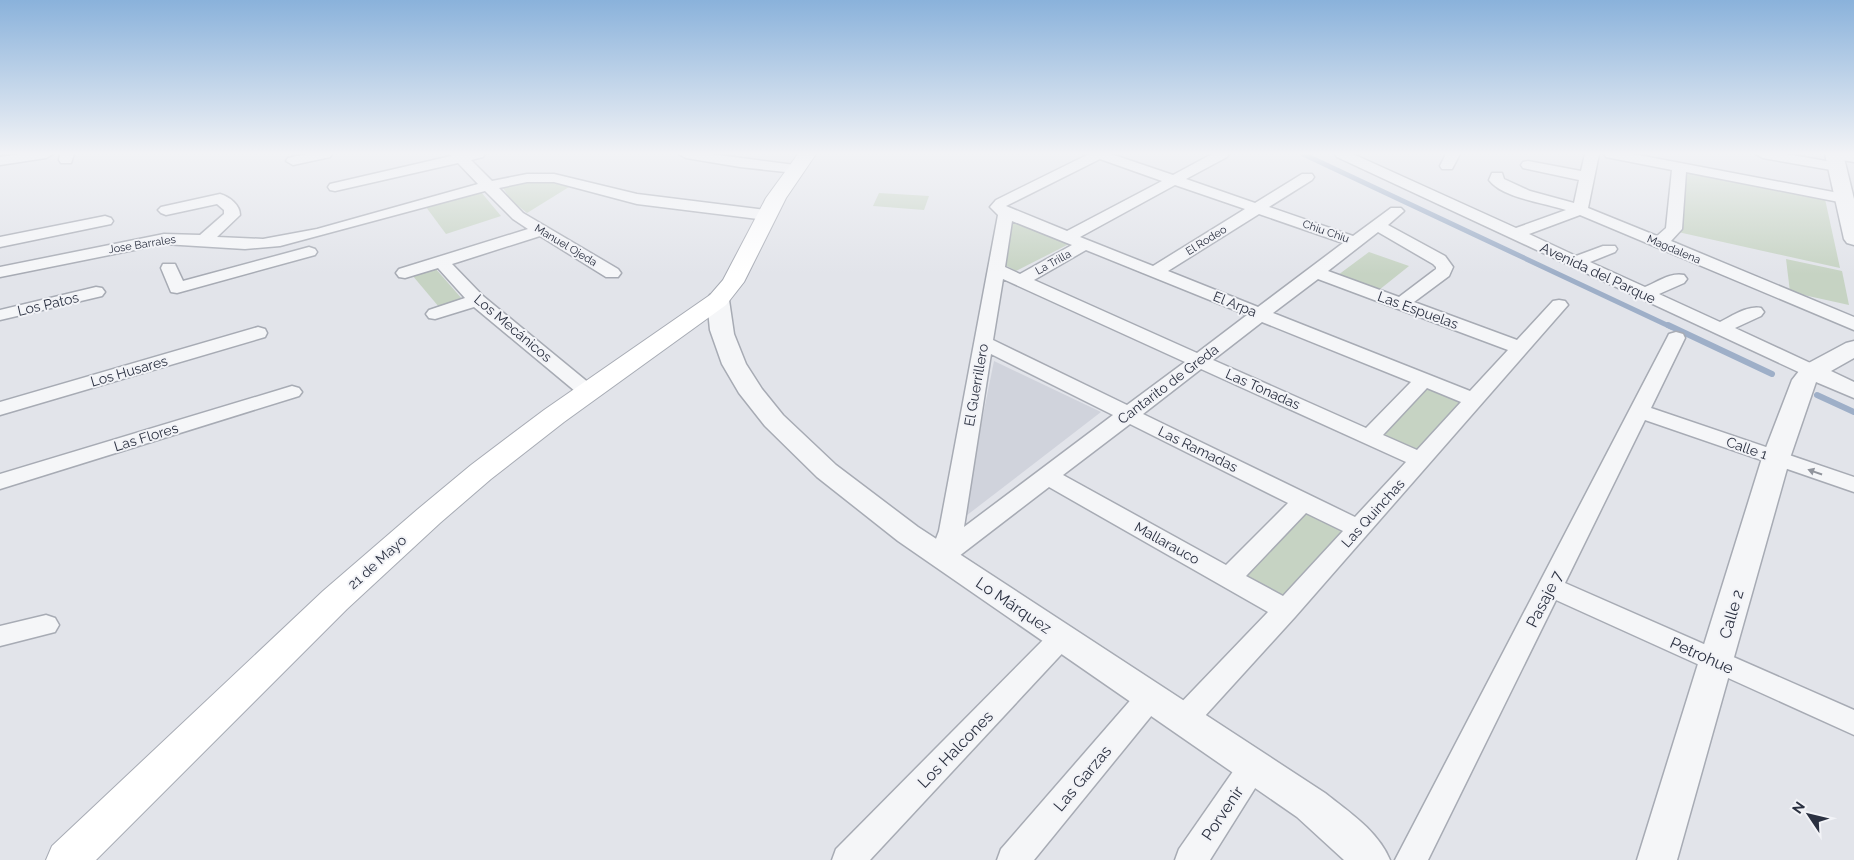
<svg xmlns="http://www.w3.org/2000/svg" width="1854" height="860" font-family="Raleway,sans-serif">
  <rect width="100%" height="100%" fill="#e2e4ea"/>
  <path fill="#d0d3dc" d="M994,361L1101,412L962,519Z"/>
  <g fill="#c6d3c3">
    <path d="M1685,172L1825,199L1840,268L1678,232Z"/>
    <path d="M525,182H550L569,187L527,213L511,200L501,185Z"/>
    <path d="M481,192L501,216L446,234L426,207Z"/>
    <path d="M879,193L929,196L924,210L873,206Z"/>
    <path d="M1012,220L1069,244L1016,271L1005,265Z"/>
    <path d="M1369,252L1409,266L1379,290L1338,275Z"/>
    <path d="M1786,259L1842,271L1849,305L1790,292Z"/>
    <path d="M435,268L463,300L439,307L412,275Z"/>
    <path d="M1427,386L1464,400L1416,454L1377,437Z"/>
    <path d="M1305,510L1346,530L1282,602L1240,578Z"/>
  </g>
  <g fill="none" stroke-linecap="round" stroke-linejoin="round">
    <path stroke="#9eafc8" stroke-width="5" d="M1303,154L1671,327"/>
    <g stroke="#9eafc8" stroke-width="6">
      <path d="M1668,325L1772,374"/>
      <path d="M1817,395L1854,412"/>
    </g>
    <g stroke="#a7abb4" stroke-width="3">
      <g id="minor">
        <path d="M19,154H53L46,158L0,165V157Z"/>
        <path d="M60,154H74L71,163H61L59,160Z"/>
        <path d="M306,154H332L330,157L293,165L286,161L288,158Z"/>
        <path d="M450,154H485L483,157L471,160L492,181L527,174H554L637,194L766,210L771,212L774,215L771,218L766,220L637,204L554,182H527L499,188L523,213L618,269L621,273L618,277H606L540,236L452,264L483,296L595,388L598,392L595,396L588,398L581,396L474,307L435,319L429,318L426,314L429,310L465,298L438,268L405,278L399,277L396,273L399,269L528,229L513,219L485,191L280,246L245,249L164,244L0,277V267L164,234L200,235L224,214V210L217,204L166,215L161,213L158,210L161,207L220,194C230,197 240,205 240,215L217,237L263,239L317,229L478,184L458,163L335,191L330,190L328,187L330,184L451,156Z"/>
        <path d="M679,154H711L795,165L800,166L802,169L800,172L795,173L740,167L686,158Z"/>
        <path d="M1089,154H1111L1173,175L1212,154H1229L1227,157L1186,179L1255,203L1302,174H1312L1314,177L1312,180L1269,207L1353,236L1391,208H1401L1404,211L1388,225L1445,256L1453,267L1449,276L1414,302L1517,340L1553,301L1559,300L1565,301L1568,305L1295,617L1194,728L1184,731L1174,728L1170,719L1174,710L1268,612L1049,487L950,563L941,566L932,563L929,557L939,531L998,215L990,207L996,200ZM1100,159L1162,181L1067,231L1006,206ZM1175,185L1245,209L1153,266L1080,237ZM1259,214L1343,243L1258,307L1168,271ZM1012,221L1072,245L1020,274L1005,267ZM1378,232L1433,264L1436,267V269L1399,297L1328,271ZM1086,250L1247,315L1197,353L1034,280ZM1003,279L1185,362L1127,405L993,340ZM1318,279L1508,350L1470,391L1273,313ZM1262,322L1411,382L1366,428L1213,360ZM991,354L1113,415L964,527ZM1201,369L1406,462L1355,517L1143,414ZM1427,388L1461,402L1417,450L1383,435ZM1130,424L1288,503L1226,565L1063,475ZM1306,513L1343,531L1283,596L1246,576Z"/>
        <path d="M1335,154H1353L1516,228L1566,210C1545,203 1502,198 1489,180L1492,173H1502L1504,179L1530,191L1574,203L1579,180L1523,168L1521,165L1523,162L1528,161L1581,171L1585,154H1599L1588,208L1657,236L1666,228L1672,170L1611,158L1606,157L1604,154H1633L1849,195L1852,198L1849,201L1844,203L1686,172L1682,229L1671,241L1854,317V330L1580,215L1529,234L1576,256L1603,246H1615L1617,249L1615,252L1590,262L1645,287C1657,282 1671,272 1684,275L1687,279L1684,283L1659,294L1720,322C1732,316 1748,305 1761,308L1764,312L1761,316L1735,328L1819,367L1822,371L1819,375L1812,377L1805,375L1337,157Z"/>
        <path d="M1446,154H1460L1452,169H1442L1440,166Z"/>
        <path d="M1756,154H1787L1837,163L1842,164L1844,167L1842,170L1837,171L1763,158Z"/>
        <path d="M1829,154H1854V162L1830,158Z"/>
        <path d="M105,216L111,218L113,221L111,224L0,247V237Z"/>
        <path d="M309,247L315,249L317,252L315,255L177,293L171,292L161,268L163,264H175L183,281Z"/>
        <path d="M96,287L102,288L105,292L102,296L0,320V310Z"/>
        <path d="M258,327L265,329L267,333L265,337L0,415V402Z"/>
        <path d="M1676,332L1683,334L1685,338L1651,408L1854,477V492L1645,420L1565,583L1854,710V735L1556,600L1428,860H1395L1667,338L1669,334Z"/>
        <path d="M292,386L299,388L302,392L299,396L0,489V474Z"/>
        <path d="M46,615L55,618L59,625L55,632L0,646V626Z"/>
        <path d="M1062,627L1071,630L1075,637L1071,644L870,860H832L836,849L1053,630Z"/>
        <path d="M1151,684L1161,688L1165,696L1161,704L1034,860H997L1001,849L1141,688Z"/>
        <path d="M1254,753L1265,757L1269,766L1210,860H1175L1179,849L1243,757Z"/>
      </g>
    </g>
    <g stroke="#a7abb4" stroke-width="3">
      <g id="tertiary">
        <path d="M1825,154H1843L1854,199V245L1847,243L1844,239Z"/>
        <path d="M718,293L726,295L729,300L734,334L746,364L762,389L783,415L836,465L918,527L1325,793C1349,812 1378,831 1390,860H1344L1297,817L898,541L817,477L765,426L739,393L722,364L710,330L707,300L710,295Z"/>
        <path d="M1854,341V358L1831,371L1854,382V398L1816,382L1790,458L1677,860H1637L1762,458L1792,380L1803,366L1846,343Z"/>
      </g>
    </g>
    <g stroke="#a7abb4" stroke-width="2">
      <path id="secondary" d="M798,154H816L786,198L744,282L726,305L564,422L491,479L440,523L347,609L96,860H46L52,846L323,591L418,509L471,465L544,410L710,295L723,280L766,198Z"/>
    </g>
    <use href="#minor" fill="#f5f6f8" fill-rule="evenodd"/>
    <use href="#tertiary" fill="#f5f6f8" fill-rule="evenodd"/>
    <use href="#secondary" fill="#fff" fill-rule="evenodd"/>
  </g>
  <defs><path id="oneway-solid" d="M-6-.8H1V-3.2L6.5 0L1 3.2V.8H-6Z" transform="scale(1.25)"/></defs>
  <use fill="#90949c" href="#oneway-solid" transform="translate(1815 472) rotate(-161)"/>
  <linearGradient id="sky" x2="0" y2="1"><stop stop-color="#8ab2db"/><stop offset="0.56" stop-color="#f2f3f6"/><stop offset="1" stop-color="#f2f3f6" stop-opacity="0"/></linearGradient>
  <rect width="1854" height="274" fill="url(#sky)"/>
  <g text-anchor="middle" stroke-width="4" stroke-linejoin="round" paint-order="stroke">
    <g font-size="11" fill="#2b3141" stroke="#f2f3f7">
      <text transform="translate(1326 231) rotate(19)" y="4">Chiu Chiu</text>
      <text transform="translate(1206 240) rotate(-32)" y="4">El Rodeo</text>
      <text transform="translate(142 244) rotate(-9)" y="4">Jose Barrales</text>
      <text transform="translate(566 245) rotate(31)" y="4">Manuel Ojeda</text>
      <text transform="translate(1674 249) rotate(23)" y="4">Magdalena</text>
      <text transform="translate(1053 262) rotate(-29)" y="4">La Trilla</text>
    </g>
    <g font-size="14" fill="#2b3141" stroke="#f2f3f7">
      <text transform="translate(1598 273) rotate(25)" y="5">Avenida del Parque</text>
      <text transform="translate(48 304) rotate(-13)" y="5">Los Patos</text>
      <text transform="translate(1235 304) rotate(22)" y="5">El Arpa</text>
      <text transform="translate(1418 310) rotate(20)" y="5">Las Espuelas</text>
      <text transform="translate(513 328) rotate(40)" y="5">Los Mecánicos</text>
      <text transform="translate(129 371) rotate(-16)" y="5">Los Husares</text>
      <text transform="translate(1168 384) rotate(-37)" y="5">Cantarito de Greda</text>
      <text transform="translate(976 385) rotate(-80)" y="5">El Guerrillero</text>
      <text transform="translate(1263 389) rotate(24)" y="5">Las Tonadas</text>
      <text transform="translate(146 437) rotate(-17)" y="5">Las Flores</text>
      <text transform="translate(1747 448) rotate(19)" y="5">Calle 1</text>
      <text transform="translate(1198 449) rotate(26)" y="5">Las Ramadas</text>
      <text transform="translate(1373 513) rotate(-48)" y="5">Las Quinchas</text>
      <text transform="translate(1167 543) rotate(29)" y="5">Mallarauco</text>
      <text transform="translate(377 562) rotate(-42)" y="5">21 de Mayo</text>
    </g>
    <g font-size="16" fill="#2b3141" stroke="#f2f3f7">
      <text transform="translate(1544 599) rotate(-63)" y="6">Pasaje 7</text>
      <text transform="translate(1014 605) rotate(34)" y="6">Lo Márquez</text>
      <text transform="translate(1731 614) rotate(-74)" y="6">Calle 2</text>
      <text transform="translate(1702 655) rotate(24)" y="6">Petrohue</text>
      <text transform="translate(955 749) rotate(-46)" y="6">Los Halcones</text>
      <text transform="translate(1082 778) rotate(-50)" y="6">Las Garzas</text>
      <text transform="translate(1222 813) rotate(-56)" y="6">Porvenir</text>
    </g>
  </g>
  <g transform="translate(1809 815) rotate(305)" stroke="#f2f3f7" stroke-width="4" paint-order="stroke">
  <path d="M0-4L9 19L0 12L-9 19Z" fill="#2b3141"/>
  <text y="-8" font-size="14" font-weight="bold" text-anchor="middle" fill="#2b3141">N</text>
  </g>
</svg>
